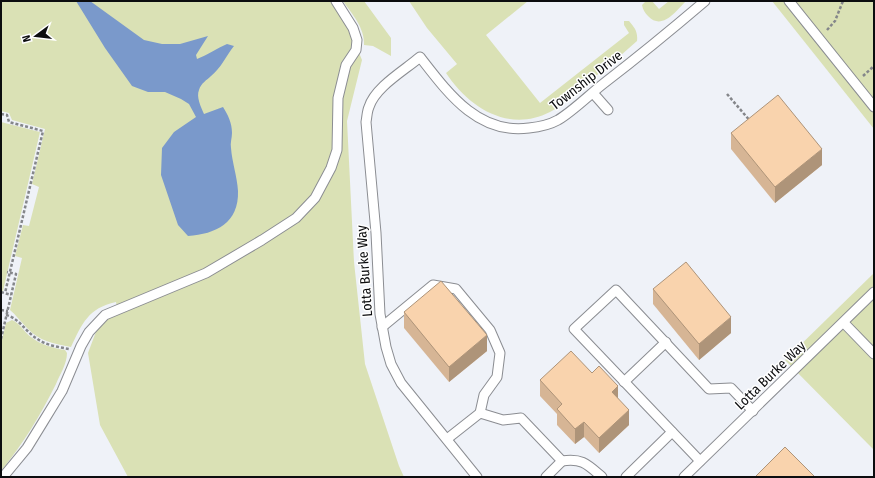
<svg xmlns="http://www.w3.org/2000/svg" width="875" height="478" font-family="'Fira Sans Condensed',sans-serif">
  <rect width="100%" height="100%" fill="#eff2f8"/>
  <g fill="#dae1b5">
    <path d="M1,1H330L350,31L362,60L347,121L354,262L365,364L399,466L404,477H128L100,425L88,353L100,321L117,307L116,302C88,308 82,324 71,347C54,344 39,341 27,328C21,322 16,315 10,310L22,258L15,256L23,225L29,226L39,187L32,184L45,129L12,120L9,113L1,111Z"/>
    <path d="M343,1H364L391,38V56L373,46L364,45C365,28 352,14 343,1Z"/>
    <path d="M409,1H528L486,35L540,103L629,33L624,25V21H629C635,28 638,32 637,41C617,59 597,75 576,92C568,99 560,107 550,112C509,133 469,108 446,73L457,64L427,28Z"/>
    <path d="M646,1H652L659,9L669,1H686C676,11 662,31 648,16C645,13 643,10 642,5Z"/>
    <path d="M772,1H874V129Z"/>
    <path d="M1,122L40,132L3,291H1Z"/>
    <path d="M874,273V450L785,360Z"/>
    <path d="M12,320C19,322 25,333 31,337C41,345 53,348 65,350L67,353C67,364 60,374 56,384C40,416 23,444 1,471V344L6,323Z"/>
  </g>
  <path fill="#7a99cb" d="M76,1H90L144,40L162,44H180L208,36L196,55L197,59C208,55 217,48 227,44L234,46C226,56 221,68 211,76C207,80 201,83 199,90C196,97 201,107 204,114L223,107C228,115 232,123 232,133C232,138 230,143 231,148C232,162 237,176 238,191C239,223 216,234 188,236L178,225L161,175L162,148L174,132L196,117L189,104L181,99L165,92H148L132,86L105,48Z"/>
  <g fill="none" stroke-linecap="round" stroke-linejoin="round">
    <g stroke="#8b8d92" stroke-width="11">
      <g id="lane">
        <path d="M789,1L874,107"/>
        <path d="M593,93L608,110"/>
        <path d="M844,323L874,354"/>
        <path d="M382,327L433,285L456,289L490,330L500,353L497,377L484,395L480,413"/>
        <path d="M624,382L666,342"/>
        <path d="M447,439L480,413L503,420L521,418L562,461L546,477"/>
        <path d="M562,461C582,458 587,464 602,477"/>
        <path d="M700,461L574,329L616,290L709,389L731,388L753,411"/>
        <path d="M3,477L27,448L43,422L62,391L81,346L89,332L105,315L206,273L262,240L296,218L315,198L331,168L337,150L338,98L346,65L356,50L357,40L353,28L336,1"/>
        <path d="M477,477L401,383L391,364L386,347L380,314L376,233L366,122C367,117 367,111 369,107C375,87 405,70 420,57C448,93 478,135 529,128C539,127 549,125 558,120C573,111 589,95 603,84C638,57 671,30 705,1"/>
        <path d="M626,477L672,432"/>
        <path d="M684,477L874,292"/>
      </g>
    </g>
    <g stroke="#84868a" stroke-width="2.5" stroke-dasharray="3 2" stroke-linecap="butt">
      <path d="M827,30L835,21L843,1"/>
      <path d="M863,76L874,66"/>
      <path d="M727,94L751,122"/>
      <path d="M1,114L7,115L9,122L43,131L5,293"/>
      <path d="M1,292L11,295"/>
      <path d="M1,310L8,311"/>
      <path d="M6,315C19,318 25,331 36,338C45,345 58,347 69,349"/>
      <path d="M1,339L16,274L7,272"/>
    </g>
    <use href="#lane" stroke="#fff" stroke-width="9"/>
  </g>
  <g fill="#d6b595">
    <path d="M731,133L822,165L775,203L731,149Z"/>
    <path d="M653,289L731,333L699,360L653,304Z"/>
    <path d="M404,312L487,351L449,382L404,328Z"/>
    <path d="M592,373L618,398L629,425L599,453L584,437L575,444L557,425V414L540,396V380Z"/>
  </g>
  <g fill="#ae9479">
    <path d="M822,149V165L775,203V187Z"/>
    <path d="M731,317V333L699,360V344Z"/>
    <path d="M487,335V351L449,382V367Z"/>
    <path d="M618,386V401L612,392Z"/>
    <path d="M629,410V425L599,453V438Z"/>
    <path d="M584,422V437L575,444V429Z"/>
  </g>
  <g fill="#f9d3ad" stroke="#ae9479">
    <path d="M778,95L822,149L775,187L731,133Z"/>
    <path d="M686,262L731,317L699,344L653,289Z"/>
    <path d="M441,281L487,335L449,367L404,312Z"/>
    <path d="M571,351L592,373L599,366L618,386L612,392L629,410L599,438L584,422L575,429L557,409L562,404L540,380Z"/>
    <path d="M785,447L815,477H755Z"/>
  </g>
  <g text-anchor="middle" stroke-width="3" stroke-linejoin="round" paint-order="stroke">
    <g font-size="14" fill="#0c0d0f" stroke="#fff">
      <text transform="translate(586 80) rotate(-38)" y="5">Township Drive</text>
      <text transform="translate(364 271) rotate(-94)" y="5">Lotta Burke Way</text>
      <text transform="translate(770 375) rotate(-44)" y="5">Lotta Burke Way</text>
    </g>
  </g>
  <rect width="875" height="478" fill="none" stroke="#0c0d0f" stroke-width="4"/>
  <g transform="translate(36 36) rotate(255)" stroke="#ffffff" stroke-width="3" paint-order="stroke">
  <path d="M0-3L7 15L0 10L-7 15Z" fill="#0c0d0f"/>
  <text y="-6" font-size="11" font-weight="bold" text-anchor="middle" fill="#0c0d0f">N</text>
  </g>
</svg>
